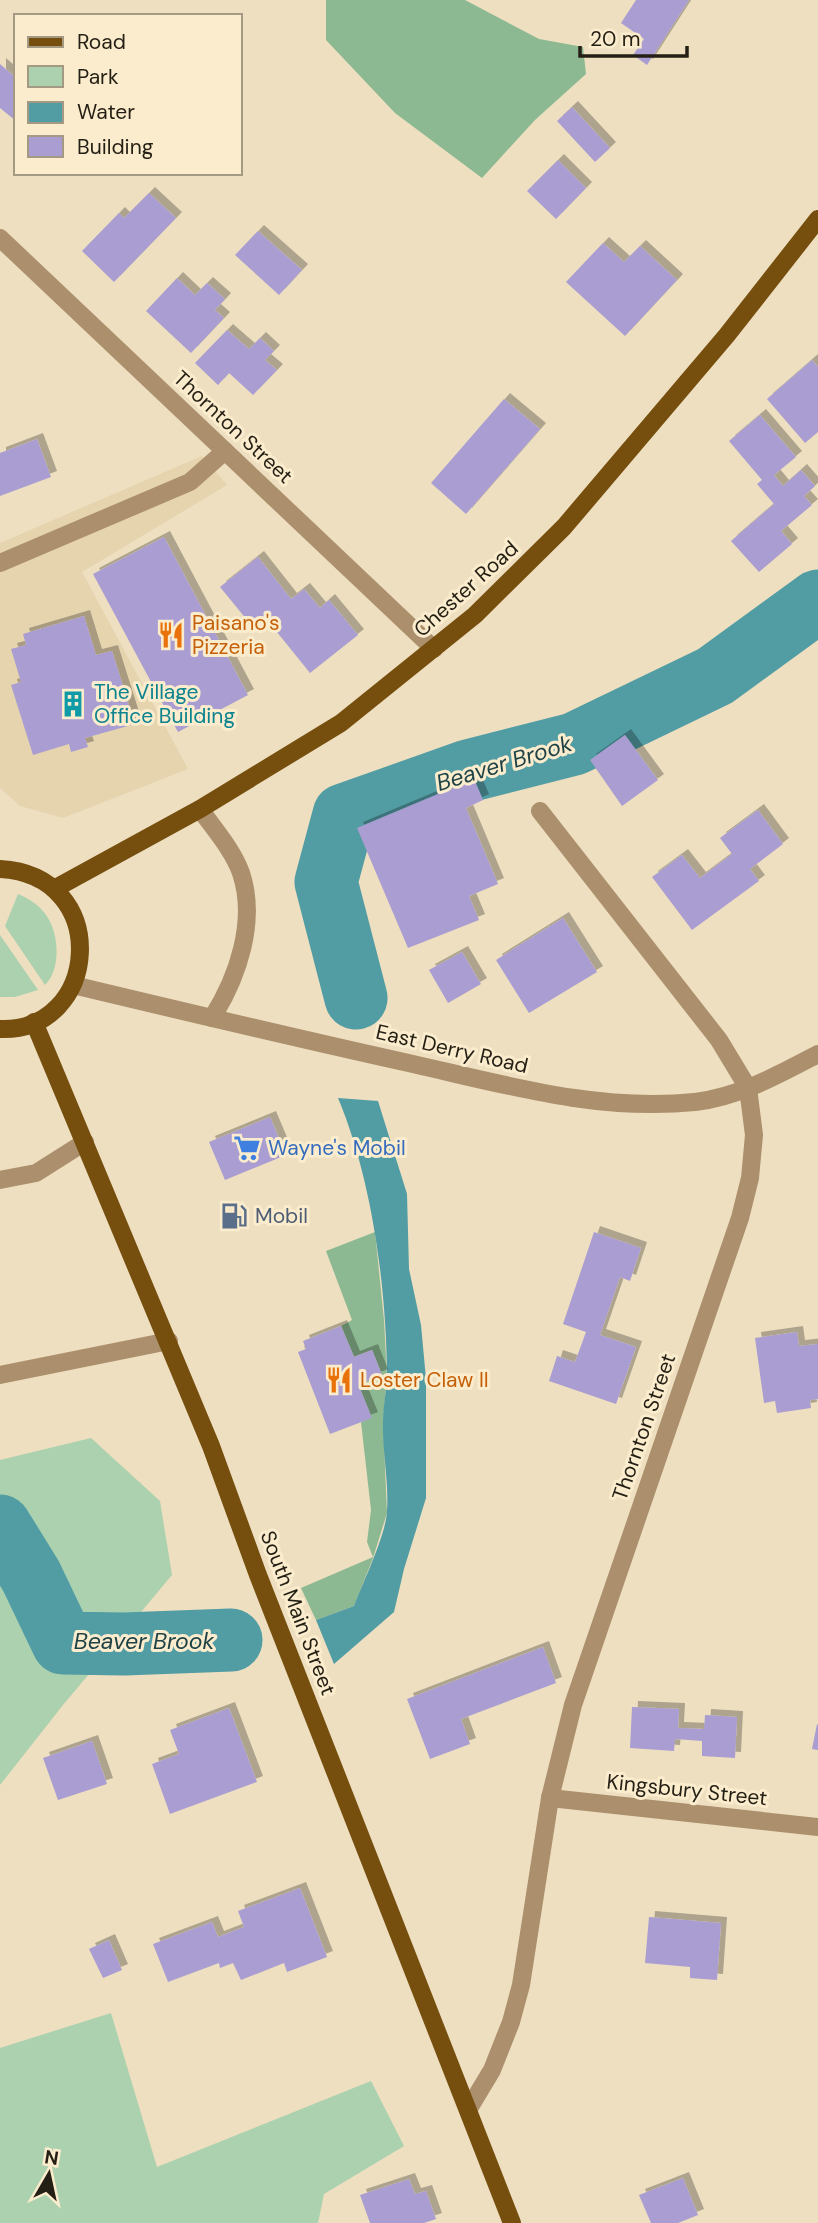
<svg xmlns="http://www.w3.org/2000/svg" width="818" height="2223" font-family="'DM Sans',sans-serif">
  <defs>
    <filter id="shadow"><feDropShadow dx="6" dy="-6" stdDeviation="0" flood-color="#0004"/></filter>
  </defs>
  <rect width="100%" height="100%" fill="#eddfc0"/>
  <path fill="#e5d4ae" d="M202,456L227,485L82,572L188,769L63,818L20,806L0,788V543Z"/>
  <g fill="#abd1af">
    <path d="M18,894C30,899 41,906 48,918C59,936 61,970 45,985L5,926Z"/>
    <path d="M0,935L38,990L15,997H0Z"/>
    <path d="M91,1438L160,1501L172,1575L63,1705L0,1785V1460Z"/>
    <path d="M111,2013L157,2167L371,2081L404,2146L324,2194L318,2223H0V2048Z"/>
  </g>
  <g fill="#8cb992">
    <path d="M326,0H465L539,39L583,47L586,74L535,120L482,178L395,113L326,40Z"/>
    <path d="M375,1232L384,1320L387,1375L383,1421L387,1513L373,1558L354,1606L316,1620L301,1588L373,1557L367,1542L371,1510L361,1422L371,1417L358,1384L382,1375L372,1350L354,1357L341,1326L352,1320L326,1251Z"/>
  </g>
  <path fill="#529ca4" d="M338,1098L378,1101L407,1194L409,1269L421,1325L426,1379V1498L404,1569L394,1612L334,1664L316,1620L354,1606C363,1582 386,1535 387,1511C389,1481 382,1451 383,1421C383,1405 387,1389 387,1373C386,1285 372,1179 338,1098Z"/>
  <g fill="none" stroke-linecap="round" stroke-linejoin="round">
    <g stroke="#529ca4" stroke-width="63">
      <path d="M356,998L326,882L344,815L468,771L574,744L715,676L818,601"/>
      <path d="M0,1526L31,1576L63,1643L124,1644L231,1640"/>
    </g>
  </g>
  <g fill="#aa9dd1" filter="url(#shadow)">
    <path d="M636,0H689L647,65L633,55L644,39L621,23Z"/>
    <path d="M0,64L16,78V121L0,108Z"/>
    <path d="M572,107L610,148L595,162L557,121Z"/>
    <path d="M558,160L586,188L556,219L527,191Z"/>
    <path d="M149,193L176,218L114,282L82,251L119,213L124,218Z"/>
    <path d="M258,231L302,270L279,295L235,255Z"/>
    <path d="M603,243L624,262L640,246L677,280L625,336L566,282Z"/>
    <path d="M177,278L195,295L207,283L225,299L215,310L224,318L191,353L146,311Z"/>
    <path d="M227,330L249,349L260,338L274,351L265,360L277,370L253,395L229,373L218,385L195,363Z"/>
    <path d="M812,360L818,367V432L805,443L767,399Z"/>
    <path d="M504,399L540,429L466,514L431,483Z"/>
    <path d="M760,415L796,457L774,475L783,486L801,470L815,486L804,496L812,505L781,531L792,544L759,572L731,541L774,504L757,484L762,480L729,441Z"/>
    <path d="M37,439L51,477L0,496V453Z"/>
    <path d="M164,537L248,695L178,732L93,574Z"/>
    <path d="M258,557L291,599L304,589L320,608L329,600L358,635L310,673L264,616L252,626L220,587Z"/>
    <path d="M84,616L96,655L112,651L135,724L85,738L88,747L71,752L69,744L33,755L11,685L21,682L11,649L26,645L23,634Z"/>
    <path d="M625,735L658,780L622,806L590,760Z"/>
    <path d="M474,779L483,800L466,808L498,884L469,896L479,920L408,948L357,828Z"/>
    <path d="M758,810L783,844L750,869L759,881L692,930L652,877L682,855L700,878L732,854L720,838Z"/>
    <path d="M563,918L597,972L529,1013L496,960Z"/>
    <path d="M462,952L481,984L448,1003L429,970Z"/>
    <path d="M270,1117L286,1155L225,1180L209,1142Z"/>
    <path d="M594,1232L641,1248L630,1281L620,1277L600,1335L636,1347L616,1404L549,1381L557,1356L575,1362L586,1332L563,1324Z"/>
    <path d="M341,1326L354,1357L372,1350L382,1375L358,1384L372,1418L330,1434L298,1352L306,1349L303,1341Z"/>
    <path d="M797,1332L799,1346L818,1344V1399L810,1400L811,1408L777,1413L775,1401L764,1403L755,1338Z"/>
    <path d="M543,1647L556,1683L461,1719L470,1744L430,1759L407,1699Z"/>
    <path d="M632,1707L679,1709L678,1728L704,1729L705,1715L737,1717L735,1758L702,1756V1741L675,1739L674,1751L630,1748Z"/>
    <path d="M229,1708L257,1782L170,1814L152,1764L179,1754L170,1730Z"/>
    <path d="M817,1724L818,1725V1750L812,1749Z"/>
    <path d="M92,1741L107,1784L58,1800L43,1758Z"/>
    <path d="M300,1888L327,1957L287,1972L284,1963L241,1980L233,1963L220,1968L219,1963L168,1982L153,1944L212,1922L218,1937L244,1927L238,1911Z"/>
    <path d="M649,1917L721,1923L717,1980L690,1978V1967L645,1963Z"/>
    <path d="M109,1940L122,1970L103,1978L89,1949Z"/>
    <path d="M683,2178L698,2215L678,2223H651L639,2195Z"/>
    <path d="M409,2179L415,2194L426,2191L436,2219L424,2223H370L360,2195Z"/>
  </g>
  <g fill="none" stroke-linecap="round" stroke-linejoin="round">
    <g stroke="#ac8f6c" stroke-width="18">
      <path d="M0,238L434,649"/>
      <path d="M0,563L190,482L225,451"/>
      <path d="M200,809C214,829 233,850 241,873C257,921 238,977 212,1018"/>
      <path d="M73,985C186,1012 299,1039 413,1064C506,1085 599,1112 695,1102C739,1097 780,1074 818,1054"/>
      <path d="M0,1180L36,1173L85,1142"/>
      <path d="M0,1375L169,1341"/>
      <path d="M550,1798L818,1827"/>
      <path d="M468,2110L492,2070L511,2022L521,1985L550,1798L573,1705L740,1218L750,1178L754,1135L748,1088L719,1040L540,811"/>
    </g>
    <g stroke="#764e0e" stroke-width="18">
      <path d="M0,869C113,875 100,1033 0,1029"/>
      <path d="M54,889L200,809L341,723L475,615L564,527L727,335L818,219"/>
      <path d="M34,1022L211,1446L258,1575L512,2223"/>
    </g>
  </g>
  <defs>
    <g id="restaurant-bare" transform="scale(2.1)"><path d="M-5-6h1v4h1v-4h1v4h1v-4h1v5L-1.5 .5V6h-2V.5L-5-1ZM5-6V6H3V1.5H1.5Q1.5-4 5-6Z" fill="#e8710a" stroke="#faeccd" stroke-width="2.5" paint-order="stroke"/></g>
    <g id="building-bare" transform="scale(2.1)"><path d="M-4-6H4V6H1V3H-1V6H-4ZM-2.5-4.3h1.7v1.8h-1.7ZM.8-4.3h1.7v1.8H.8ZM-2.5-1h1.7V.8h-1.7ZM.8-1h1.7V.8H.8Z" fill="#0f9aa8" stroke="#faeccd" stroke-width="2.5" paint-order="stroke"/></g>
    <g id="supermarket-bare" transform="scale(2.1)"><path d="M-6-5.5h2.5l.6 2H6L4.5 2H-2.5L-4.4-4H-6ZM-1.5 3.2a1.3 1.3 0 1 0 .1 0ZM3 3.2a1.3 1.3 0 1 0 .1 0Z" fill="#3f7fe0" stroke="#faeccd" stroke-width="2.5" paint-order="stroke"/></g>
    <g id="fuel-bare" transform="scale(2.1)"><path d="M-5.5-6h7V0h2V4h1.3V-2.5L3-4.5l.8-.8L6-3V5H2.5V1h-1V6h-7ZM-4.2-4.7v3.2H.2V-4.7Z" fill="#5c6f8a" stroke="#faeccd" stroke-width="2.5" paint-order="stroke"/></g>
  </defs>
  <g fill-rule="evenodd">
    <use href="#restaurant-bare" x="171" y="635"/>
    <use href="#building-bare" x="73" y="704"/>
    <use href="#supermarket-bare" x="247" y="1148"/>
    <use href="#fuel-bare" x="234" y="1216"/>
    <use href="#restaurant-bare" x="339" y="1380"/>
  </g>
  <g text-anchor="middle" stroke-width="6" stroke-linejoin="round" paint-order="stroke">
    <g font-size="21" fill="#241f14" stroke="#faeccd">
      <text transform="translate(233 427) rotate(43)" y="7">Thornton Street</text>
      <text transform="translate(466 589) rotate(-42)" y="7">Chester Road</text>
      <text transform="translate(452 1049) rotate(13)" y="7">East Derry Road</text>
      <text transform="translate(644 1427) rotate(-71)" y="7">Thornton Street</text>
      <text transform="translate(298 1613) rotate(69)" y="7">South Main Street</text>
      <text transform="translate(687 1790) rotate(6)" y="7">Kingsbury Street</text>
    </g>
    <g font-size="21" fill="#c56008" stroke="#faeccd" text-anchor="start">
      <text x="192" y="630">Paisano's<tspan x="192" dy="24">Pizzeria</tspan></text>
      <text x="360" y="1387">Loster Claw II</text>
    </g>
    <g font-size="21" fill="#0d838f" stroke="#faeccd" text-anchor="start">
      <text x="94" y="699">The Village<tspan x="94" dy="24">Office Building</tspan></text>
    </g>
    <g font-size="21" fill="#366cbe" stroke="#faeccd" text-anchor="start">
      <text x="268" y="1155">Wayne's Mobil</text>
    </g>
    <g font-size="21" fill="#4e5e75" stroke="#faeccd" text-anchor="start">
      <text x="255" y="1223">Mobil</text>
    </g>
    <g font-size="23" font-style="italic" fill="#1e4246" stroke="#faeccd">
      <text transform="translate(504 763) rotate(-17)" y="8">Beaver Brook</text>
      <text x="144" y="1649">Beaver Brook</text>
    </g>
  </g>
  <rect x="14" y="14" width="228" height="161" fill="#faeccd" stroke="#a49a83" stroke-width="2"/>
  <rect x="28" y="37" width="35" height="10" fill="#764e0e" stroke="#a49a83" stroke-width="2"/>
  <text x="77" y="49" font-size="21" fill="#241f14">Road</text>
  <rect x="28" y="66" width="35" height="21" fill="#abd1af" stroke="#a49a83" stroke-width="2"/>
  <text x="77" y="84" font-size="21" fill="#241f14">Park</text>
  <rect x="28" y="102" width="35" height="21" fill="#529ca4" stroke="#a49a83" stroke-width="2"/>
  <text x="77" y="119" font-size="21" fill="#241f14">Water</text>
  <rect x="28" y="136" width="35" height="21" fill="#aa9dd1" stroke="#a49a83" stroke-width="2"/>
  <text x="77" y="154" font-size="21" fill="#241f14">Building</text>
  <g transform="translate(49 2174) rotate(9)" stroke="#faeccd" stroke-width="5" paint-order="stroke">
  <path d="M0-5L12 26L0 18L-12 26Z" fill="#241f14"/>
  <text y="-10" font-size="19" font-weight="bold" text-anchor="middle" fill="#241f14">N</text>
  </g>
  <path d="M580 46v10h107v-10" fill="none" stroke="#241f14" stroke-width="3.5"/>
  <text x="590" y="46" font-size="21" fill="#241f14" stroke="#faeccd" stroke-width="5" paint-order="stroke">20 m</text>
</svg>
